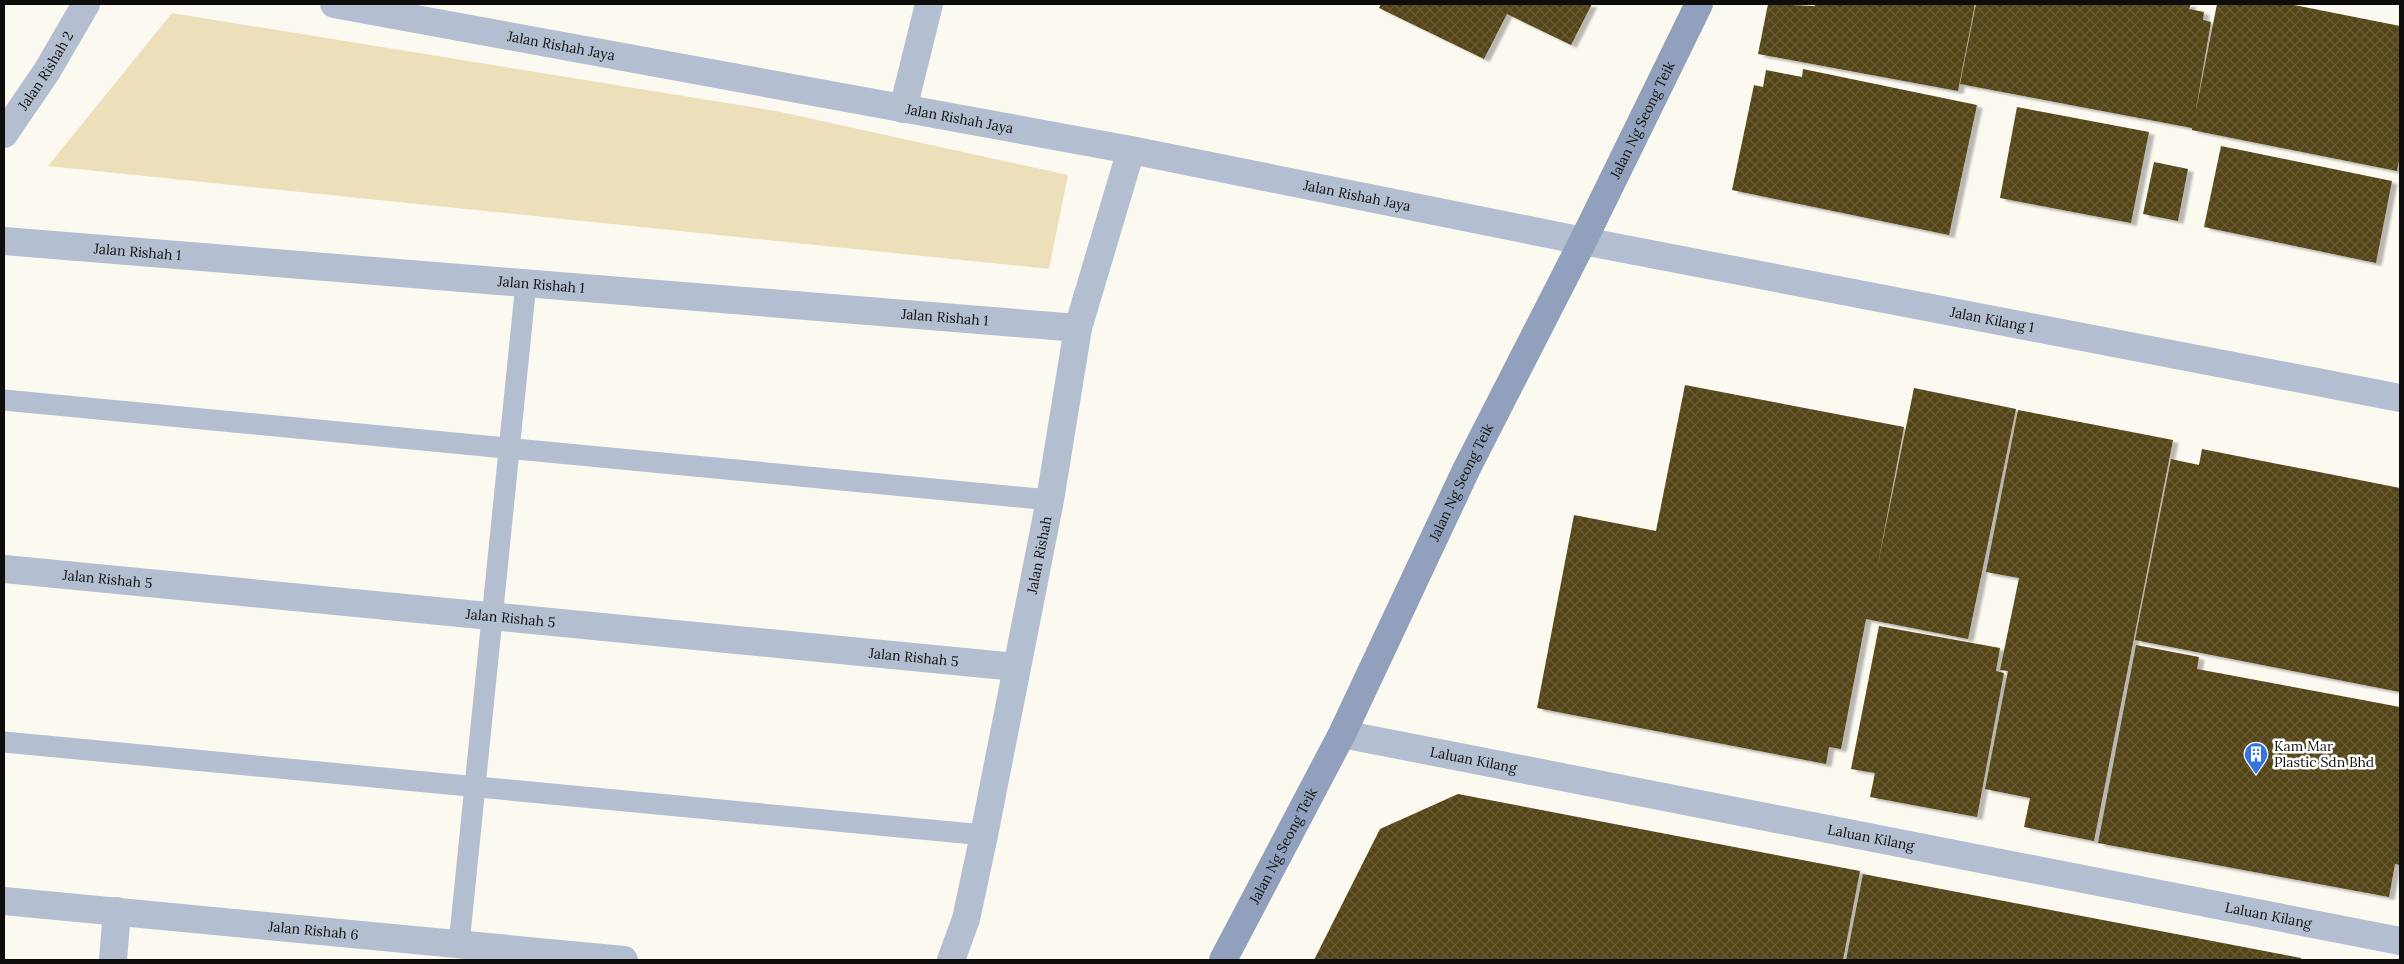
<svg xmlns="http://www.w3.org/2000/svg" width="2404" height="964" font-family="Lora,serif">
  <defs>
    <pattern id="building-cross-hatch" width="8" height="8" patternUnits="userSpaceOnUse" patternTransform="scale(1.25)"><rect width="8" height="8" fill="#544417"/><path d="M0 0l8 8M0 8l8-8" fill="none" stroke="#685b37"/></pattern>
    <filter id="shadow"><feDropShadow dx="5.5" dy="3" stdDeviation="1" flood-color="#0004"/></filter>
  </defs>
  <rect width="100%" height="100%" fill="#fcf9f1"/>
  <path fill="#eddfba" d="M172,13L776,111L1068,175L1049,269L48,166Z"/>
  <g fill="url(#building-cross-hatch)" filter="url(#shadow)">
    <path d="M1381,4H1592L1571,45L1507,14L1484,59L1379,8Z"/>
    <path d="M1768,4L1815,6V4H1975L1958,91L1758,54Z"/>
    <path d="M1976,4H2191L2189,9L2204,12L2203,20L2211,22L2195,115L2217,4H2289L2400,26V155L2397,171L2192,130V128L1960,84Z"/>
    <path d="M1803,69L1977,105L1949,235L1732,190L1754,85L1763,87L1766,70L1802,77Z"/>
    <path d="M2017,107L2149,132L2131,223L2000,198Z"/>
    <path d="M2221,146L2392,181L2376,263L2204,227Z"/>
    <path d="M2154,162L2188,169L2178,221L2143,214Z"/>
    <path d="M1685,385L1904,427L1877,569L1914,388L2016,409L1968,639L1866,619L1841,749L1829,747L1826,764L1537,708L1574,515L1656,531Z"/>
    <path d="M2018,410L2173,440L2094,841L2024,827L2030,798L1985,789L2008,671L2000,670L2019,578L1986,572Z"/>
    <path d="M2202,449L2400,488V692L2135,640L2171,459L2199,465Z"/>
    <path d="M1879,626L2000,648L1996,671L2004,673L1977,817L1870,797L1875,773L1851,769Z"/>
    <path d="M2136,645L2199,657L2197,669L2400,707V865L2395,864L2389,897L2098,843Z"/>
    <path d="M1458,794L1860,871L1843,960H1314L1380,829Z"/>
    <path d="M1863,874L2301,958V960H1846Z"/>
  </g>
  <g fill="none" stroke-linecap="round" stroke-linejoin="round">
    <g stroke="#b3bed1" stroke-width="21">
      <path d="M4,400L1050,500"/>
      <path d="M4,742L984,835"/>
      <path d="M459,944L526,283"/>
    </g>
    <g stroke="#b3bed1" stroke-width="28">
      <path id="s1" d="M334,4L1131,150L1583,241L2400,398"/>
      <path d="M903,109L929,4"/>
      <path id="s2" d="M4,134L47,71L86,4"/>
      <path id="s3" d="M4,241L1078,328"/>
      <path id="s4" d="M4,569L1016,667"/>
      <path id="s5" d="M1342,734L2400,941"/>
      <path id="s6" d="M4,901L624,960"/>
      <path d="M113,960L117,911"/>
      <path id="s7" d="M951,960L966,919L984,835L1050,500L1078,328L1131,150"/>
    </g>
    <path stroke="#91a1bd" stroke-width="28" id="s8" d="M1223,960L1342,734L1467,468L1583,241L1699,4"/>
  </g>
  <defs>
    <g id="building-pin" transform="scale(1.25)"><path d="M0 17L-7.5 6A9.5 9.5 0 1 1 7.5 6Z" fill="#3674e2" stroke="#fff"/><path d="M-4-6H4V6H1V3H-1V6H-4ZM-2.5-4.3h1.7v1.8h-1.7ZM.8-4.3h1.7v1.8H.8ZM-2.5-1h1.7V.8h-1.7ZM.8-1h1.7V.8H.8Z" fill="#fff"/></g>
  </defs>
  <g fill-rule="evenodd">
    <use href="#building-pin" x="2256" y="754"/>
  </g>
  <g text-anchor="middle" stroke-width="5" stroke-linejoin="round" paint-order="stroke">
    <g font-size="14" fill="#0e0d0b" stroke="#fff">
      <text dy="5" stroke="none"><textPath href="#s1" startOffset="231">Jalan Rishah Jaya</textPath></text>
      <text dy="5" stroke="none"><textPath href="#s2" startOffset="76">Jalan Rishah 2</textPath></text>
      <text dy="5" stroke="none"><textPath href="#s1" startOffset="636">Jalan Rishah Jaya</textPath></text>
      <text dy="5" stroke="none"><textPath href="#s8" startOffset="939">Jalan Ng Seong Teik</textPath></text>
      <text dy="5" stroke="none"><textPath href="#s1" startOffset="1041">Jalan Rishah Jaya</textPath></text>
      <text dy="5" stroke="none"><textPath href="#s3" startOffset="134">Jalan Rishah 1</textPath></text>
      <text dy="5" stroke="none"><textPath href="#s3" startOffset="539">Jalan Rishah 1</textPath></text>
      <text dy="5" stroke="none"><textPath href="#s3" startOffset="944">Jalan Rishah 1</textPath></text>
      <text dy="5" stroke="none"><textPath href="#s1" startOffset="1688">Jalan Kilang 1</textPath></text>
      <text dy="5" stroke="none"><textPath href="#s8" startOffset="534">Jalan Ng Seong Teik</textPath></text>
      <text dy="5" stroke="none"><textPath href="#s7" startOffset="415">Jalan Rishah</textPath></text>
      <text dy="5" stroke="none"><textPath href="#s4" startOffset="104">Jalan Rishah 5</textPath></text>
      <text dy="5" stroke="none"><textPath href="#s4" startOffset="509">Jalan Rishah 5</textPath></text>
      <text dy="5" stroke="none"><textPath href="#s4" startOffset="914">Jalan Rishah 5</textPath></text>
      <text dy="5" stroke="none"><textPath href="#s5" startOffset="134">Laluan Kilang</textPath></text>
      <text dy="5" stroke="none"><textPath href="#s5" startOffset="539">Laluan Kilang</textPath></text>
      <text dy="5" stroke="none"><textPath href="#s8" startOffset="129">Jalan Ng Seong Teik</textPath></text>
      <text dy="5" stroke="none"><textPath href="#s5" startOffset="944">Laluan Kilang</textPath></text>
      <text dy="5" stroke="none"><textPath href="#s6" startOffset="311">Jalan Rishah 6</textPath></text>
    </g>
    <g font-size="14" fill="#0e0d0b" stroke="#fff" text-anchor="start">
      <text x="2274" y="751">Kam Mar<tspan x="2274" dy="16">Plastic Sdn Bhd</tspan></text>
    </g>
  </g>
  <rect width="2404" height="964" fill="none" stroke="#0e0d0b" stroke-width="10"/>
</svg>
